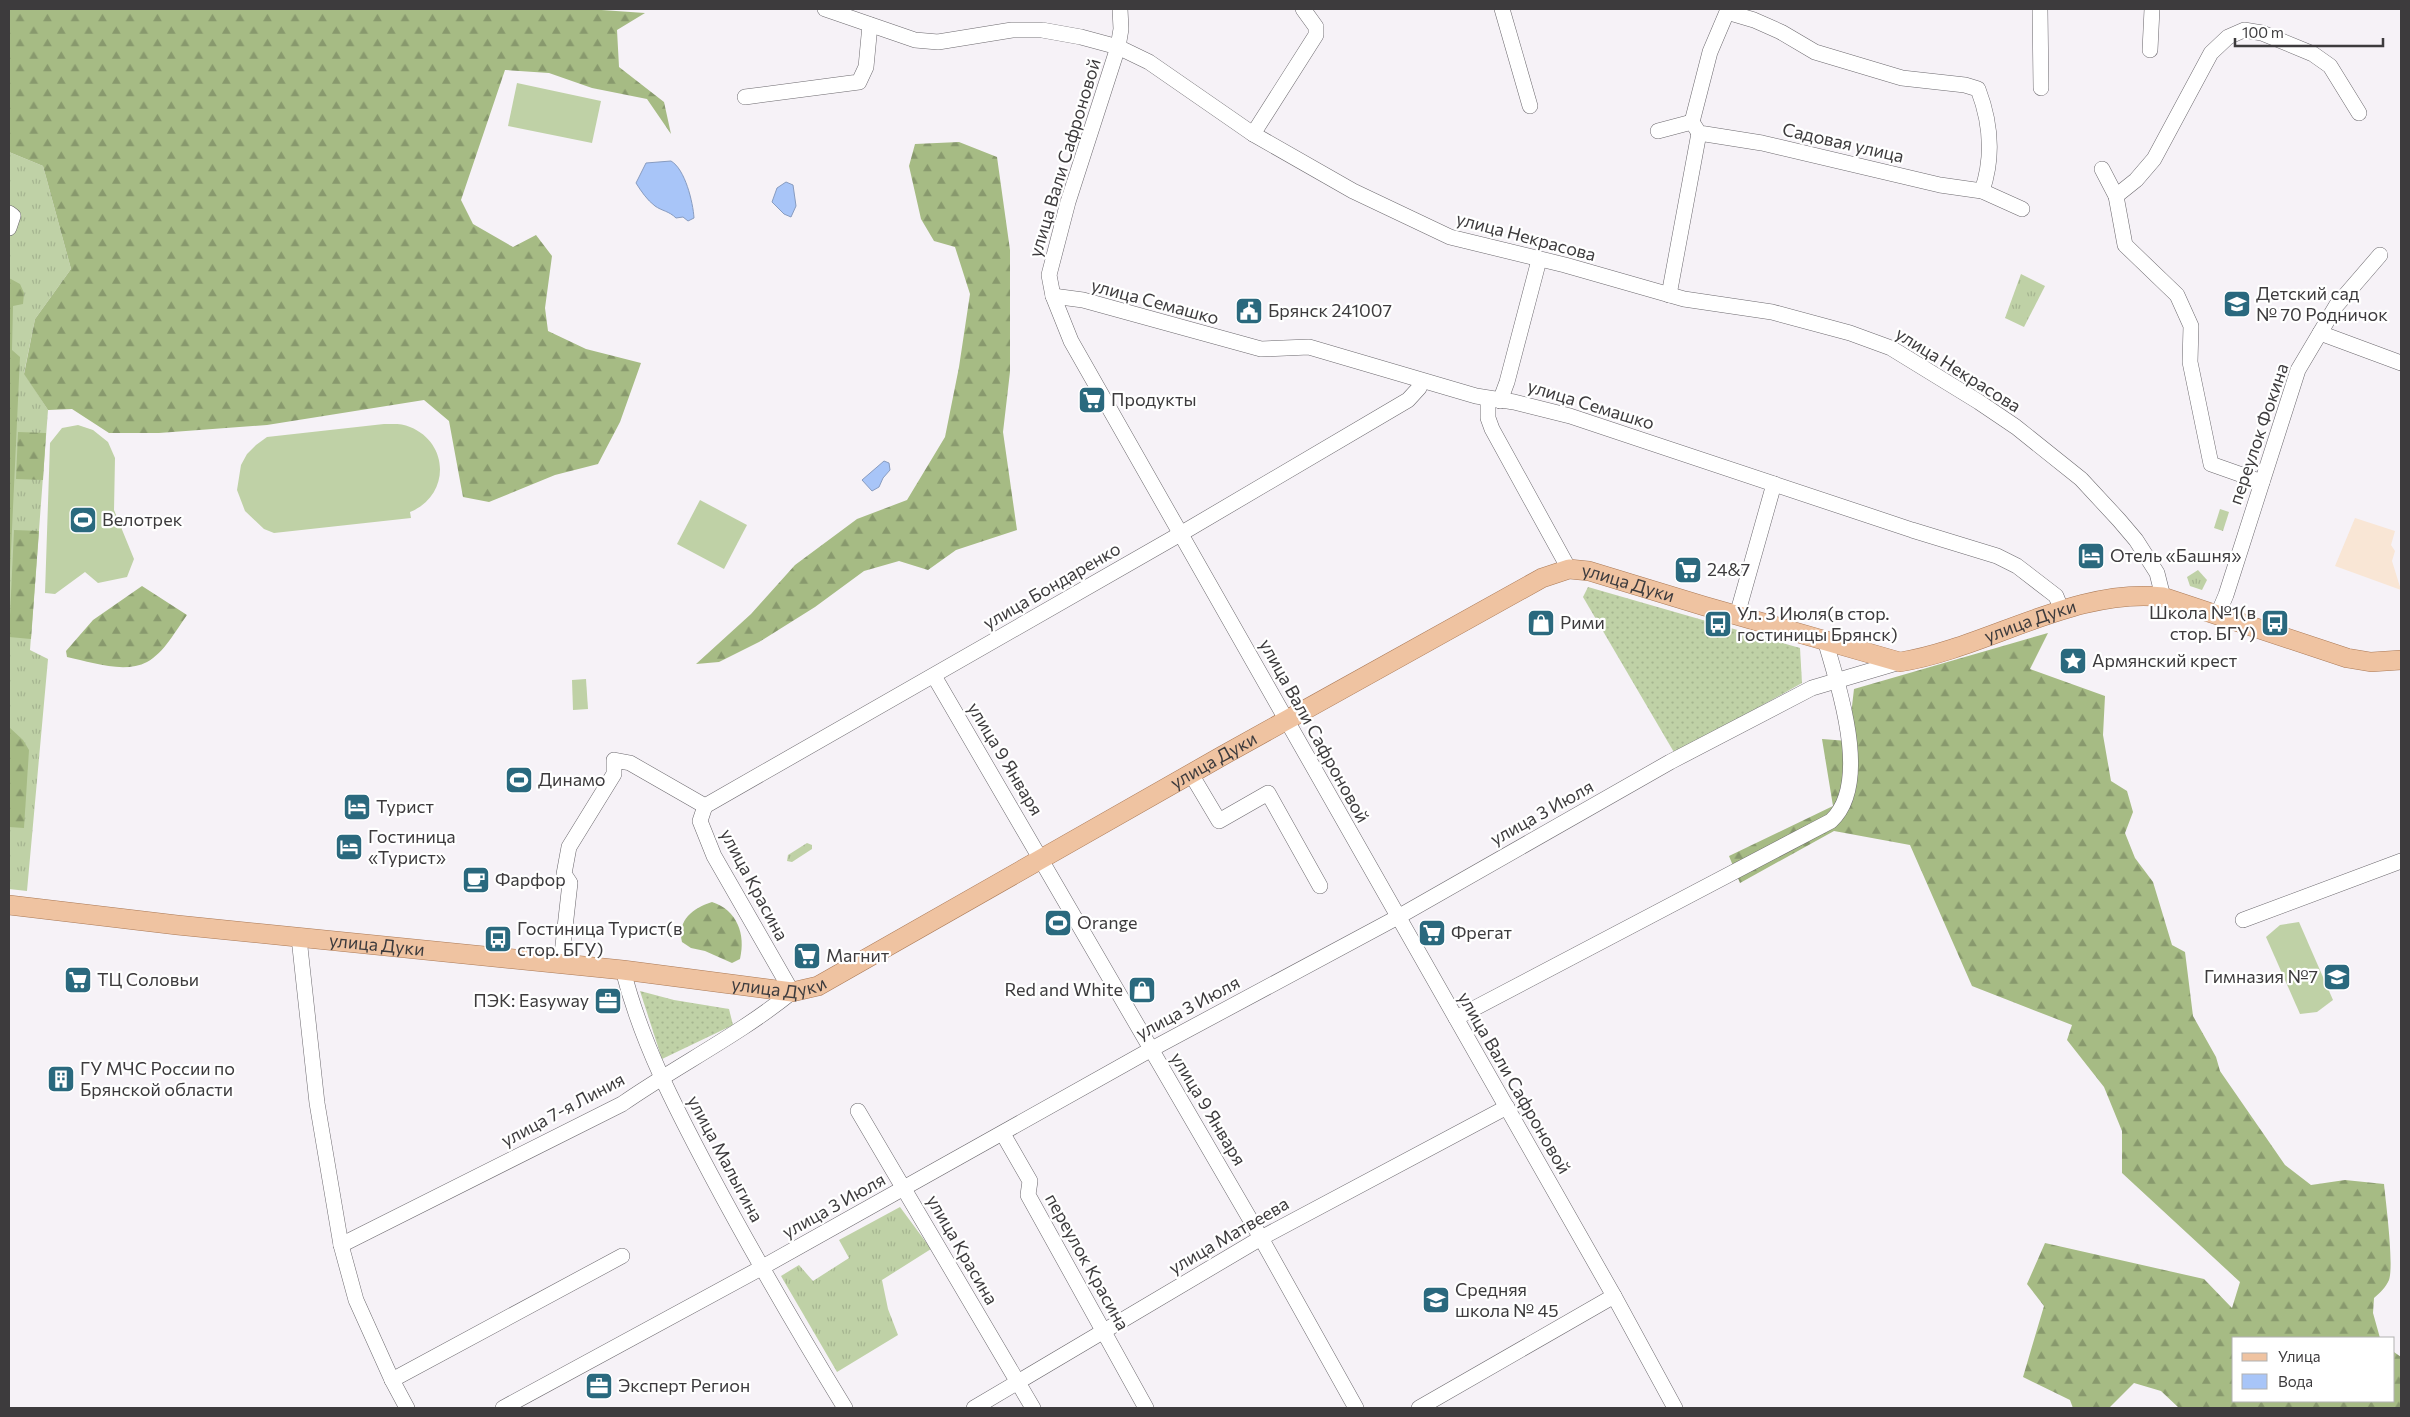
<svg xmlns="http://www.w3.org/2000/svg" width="2410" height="1417" font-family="Commissioner,sans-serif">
  <defs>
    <pattern id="grass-tufts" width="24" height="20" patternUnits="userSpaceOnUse" patternTransform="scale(1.25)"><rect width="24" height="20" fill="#bfd1a6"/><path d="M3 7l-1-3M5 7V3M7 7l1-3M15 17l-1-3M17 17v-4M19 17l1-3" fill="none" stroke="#a5b490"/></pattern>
    <pattern id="forest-firs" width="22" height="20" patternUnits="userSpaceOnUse" patternTransform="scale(1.25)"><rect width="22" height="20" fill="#a6bb84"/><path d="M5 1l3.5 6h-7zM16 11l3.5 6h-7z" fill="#88996d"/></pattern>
    <pattern id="garden-dots" width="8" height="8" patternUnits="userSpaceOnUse" patternTransform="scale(1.25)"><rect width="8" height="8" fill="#bfd1a6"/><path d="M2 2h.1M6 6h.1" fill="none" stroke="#a5b490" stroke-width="1.8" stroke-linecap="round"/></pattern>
  </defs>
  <rect width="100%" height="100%" fill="#f6f2f7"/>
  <path fill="#f9e6d5" d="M2355,518L2395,531L2391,545L2395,551L2392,561L2401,590L2335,566Z"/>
  <g fill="url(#grass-tufts)">
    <path d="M9,152L43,166L71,269L35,319L24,373L48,410L30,650L48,659L27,891L9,889Z"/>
    <path d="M2021,274L2045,286L2024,327L2005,318Z"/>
    <path d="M2220,509L2229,512L2223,531L2214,528Z"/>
    <path d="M2198,570L2207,580L2202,590L2190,586L2187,577Z"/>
    <path d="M807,843L812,845V849L792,862L787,861L788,855Z"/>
    <path d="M900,1207L931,1249L882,1280L888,1309L898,1335L837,1372L781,1276L799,1265L813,1281L849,1258L839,1240Z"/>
  </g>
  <g fill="url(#forest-firs)">
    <path d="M9,9H587L645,13L617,30L619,67L664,102L671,134L647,99L592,88L549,73L505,70L461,200L473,224L513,247L536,235L552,256L545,308L548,331L586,349L641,363L620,422L598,464L555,475L489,502L463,497L449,421L424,400L267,425L159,433H109L72,409L48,410L24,374L35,319L71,269L43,166L9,152Z"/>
    <path d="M959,142L997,157L1010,250V372L1003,432L1017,530L956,550L928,570L899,561L864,571L815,607L759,642L719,662L696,664L751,614L795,565L857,519L907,500L945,437L959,367L970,294L955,247L934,241L921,219L909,166L915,144Z"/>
    <path d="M9,278L20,284L24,293L23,304L13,306L12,350L20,357L9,594Z"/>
    <path d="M18,432L46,433L43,480L16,479Z"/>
    <path d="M14,530L39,531L31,639L9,637Z"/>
    <path d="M142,586L187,615C176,630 164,653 147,662C124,674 91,662 67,657L66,651L93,620Z"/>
    <path d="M2048,633L2030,669L2105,696L2103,735L2111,781L2127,791L2133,812L2125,833L2135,858L2153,882L2172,945L2185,952L2193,1016L2216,1057L2220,1071L2285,1165L2311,1185L2345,1180L2384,1184C2386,1204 2394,1265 2389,1280C2386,1287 2380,1293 2374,1298L2373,1313L2380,1338H2234V1401H2394V1352L2401,1357V1408H2179L2161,1391L2134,1383L2109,1408H2073L2070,1400L2023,1377L2044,1306L2027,1284L2045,1243L2204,1279L2232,1308L2240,1282L2122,1173V1131L2104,1087L2067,1040L2072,1025L1972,986L1910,845L1834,831L1740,883L1729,856L1833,806L1822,739L1848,741L1854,689Z"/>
    <path d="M9,727L23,740L29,750L24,828L9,827Z"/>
    <path d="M712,902C737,910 746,934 740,959L732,963L705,951L691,948L682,942C677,920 693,908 712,902Z"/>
  </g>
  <g fill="url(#garden-dots)">
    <path d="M1588,587L1800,648L1802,683L1675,754L1583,597Z"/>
    <path d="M640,991L674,1000L729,1009L733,1025L662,1059Z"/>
  </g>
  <g fill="#bfd1a6">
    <path d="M517,83L601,101L592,143L508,126Z"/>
    <path d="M384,424C393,424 402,423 410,427C450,443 450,496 410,512L411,518L274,533L264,529L245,511L237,490L241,465L247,454L256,445L267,437Z"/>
    <path d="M78,425L93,430L108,442L115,458L114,510L134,559L127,577L98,583L85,572L55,594L45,593L50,443L62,428Z"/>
    <path d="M700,500L747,525L724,569L677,544Z"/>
    <path d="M586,679L588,709L573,710L572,680Z"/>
    <path d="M2299,922L2333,1000L2317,1012L2300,1014L2266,937L2280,925Z"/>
  </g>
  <g fill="#a8c5f8" stroke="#889cc0">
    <path d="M671,161C685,169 693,202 694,218L688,221L683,217L676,218C669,211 662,211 655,206C647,200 641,191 636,183L646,163Z"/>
    <path d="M786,182L793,185L796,206L791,217L784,214L772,202L777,188Z"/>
    <path d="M884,461L889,463L890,470L883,478L879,487L872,491L862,480Z"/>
  </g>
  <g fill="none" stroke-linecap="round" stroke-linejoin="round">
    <g stroke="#6c696e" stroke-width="16">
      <g id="minor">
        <path d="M825,9L915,40L938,42L1012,30H1042L1081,37L1118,47L1149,62L1253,134L1353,191L1450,237L1565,265L1684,299L1772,312L1850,333L1891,348L1979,402L2016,427L2081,479L2119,520L2136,540L2157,573L2163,597"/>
        <path d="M1120,9L1121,29L1118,47L1068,202L1049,275L1053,296L1071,341L1614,1296L1675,1408"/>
        <path d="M1502,9L1530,106"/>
        <path d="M2040,9L2041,88"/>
        <path d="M2150,50L2152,9"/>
        <path d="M745,97L859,82L866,67L870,25"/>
        <path d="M1692,122L1710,52L1727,12L1754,20L1781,32L1815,52L1902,78L1965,85L1978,89C1991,123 1994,156 1982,191"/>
        <path d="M1658,131L1692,122L1699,133L1762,143L1940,185L1982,191L2022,209"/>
        <path d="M1253,134L1316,35V27L1303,9"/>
        <path d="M2102,169L2116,196L2125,245L2177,295L2191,326L2190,362L2211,464L2262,482"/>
        <path d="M2116,196L2136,180L2154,159L2211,53L2228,37L2244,30L2262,33L2313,54L2330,66L2359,113"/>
        <path d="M9,213L13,216L9,228"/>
        <path d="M1669,295L1699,133"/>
        <path d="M1053,296L1083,300L1261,349L1309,347L1476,396L1514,402L1570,416L1912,530L1997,556L2017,566L2056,596L2062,611"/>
        <path d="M2320,333L2401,363"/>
        <path d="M1488,399V418L1492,429L1569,569"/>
        <path d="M1500,401L1507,382L1539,260"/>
        <path d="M2218,614L2226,595L2298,370L2336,306L2380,255"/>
        <path d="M1737,615L1774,484"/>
        <path d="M934,676L1261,1238L1356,1408"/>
        <path d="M1191,774L1219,821L1268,793L1320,886"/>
        <path d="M2243,920L2401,861"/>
        <path d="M299,938L317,1103L341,1245L356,1300L392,1380L407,1408"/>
        <path d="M561,963L570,883L564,874L569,847L614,774V760L630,763L705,806"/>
        <path d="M623,970C641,1042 676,1109 711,1175C753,1254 798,1331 845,1408"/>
        <path d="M1456,1018L1831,821C1872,783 1838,686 1825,640"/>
        <path d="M858,1111L1033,1408"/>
        <path d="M1003,1134L1030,1181L1028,1195L1146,1408"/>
        <path d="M341,1245L622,1104C678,1065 739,1035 792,992L714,856L700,821L705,806L1182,533L1408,400L1419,388L1422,381"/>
        <path d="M392,1380L622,1256"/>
        <path d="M503,1408L761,1268L1150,1050L1398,917L1670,762L1812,688L1900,662"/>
        <path d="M974,1408L1261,1238L1507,1107"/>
        <path d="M1419,1408L1614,1296"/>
      </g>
    </g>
    <g stroke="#aa7956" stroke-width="20">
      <g id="major">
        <path id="s1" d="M9,905L177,925L623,970L792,992L818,986L1222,756L1542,578L1569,569L1589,571L1704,606L1900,662C1987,648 2074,587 2163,597L2347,658L2371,662L2401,660"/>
      </g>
    </g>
    <use href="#minor" stroke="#fff" stroke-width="15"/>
    <use href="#major" stroke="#efc3a1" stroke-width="19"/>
  </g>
  <defs>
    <g id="school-square" transform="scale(1.4375)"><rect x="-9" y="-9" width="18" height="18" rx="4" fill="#2a697e" stroke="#fff"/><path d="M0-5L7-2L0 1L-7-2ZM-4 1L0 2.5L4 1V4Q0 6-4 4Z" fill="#fff"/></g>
    <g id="civic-square" transform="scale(1.4375)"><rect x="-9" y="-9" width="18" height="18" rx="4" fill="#2a697e" stroke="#fff"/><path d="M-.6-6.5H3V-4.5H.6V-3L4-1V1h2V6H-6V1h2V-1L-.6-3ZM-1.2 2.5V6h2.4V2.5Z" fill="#fff"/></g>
    <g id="supermarket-square" transform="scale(1.4375)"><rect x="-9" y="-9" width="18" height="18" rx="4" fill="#2a697e" stroke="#fff"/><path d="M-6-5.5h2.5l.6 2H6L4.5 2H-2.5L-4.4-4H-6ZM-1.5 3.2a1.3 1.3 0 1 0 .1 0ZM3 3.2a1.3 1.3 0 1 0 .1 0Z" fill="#fff"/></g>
    <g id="stadium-square" transform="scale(1.4375)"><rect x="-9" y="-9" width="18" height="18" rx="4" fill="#2a697e" stroke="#fff"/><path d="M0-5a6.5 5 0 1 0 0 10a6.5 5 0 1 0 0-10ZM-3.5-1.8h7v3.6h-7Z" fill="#fff"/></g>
    <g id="hotel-square" transform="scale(1.4375)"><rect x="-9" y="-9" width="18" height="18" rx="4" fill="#2a697e" stroke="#fff"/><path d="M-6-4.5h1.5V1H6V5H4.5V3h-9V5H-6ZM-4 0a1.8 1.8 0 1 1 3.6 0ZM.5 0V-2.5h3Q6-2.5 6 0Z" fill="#fff"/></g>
    <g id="shop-square" transform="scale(1.4375)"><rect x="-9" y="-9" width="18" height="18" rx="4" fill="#2a697e" stroke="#fff"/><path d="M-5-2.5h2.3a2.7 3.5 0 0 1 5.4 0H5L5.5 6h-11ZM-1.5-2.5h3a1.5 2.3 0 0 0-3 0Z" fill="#fff"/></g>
    <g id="bus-square" transform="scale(1.4375)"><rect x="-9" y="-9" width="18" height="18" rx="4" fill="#2a697e" stroke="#fff"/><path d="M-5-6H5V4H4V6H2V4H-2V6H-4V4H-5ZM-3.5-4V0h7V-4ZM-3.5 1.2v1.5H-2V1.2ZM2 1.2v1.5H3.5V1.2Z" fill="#fff"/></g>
    <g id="sight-square" transform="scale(1.4375)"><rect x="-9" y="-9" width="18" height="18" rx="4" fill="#2a697e" stroke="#fff"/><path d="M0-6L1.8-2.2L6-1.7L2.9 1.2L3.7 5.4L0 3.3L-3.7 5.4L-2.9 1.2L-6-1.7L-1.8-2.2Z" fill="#fff"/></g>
    <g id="cafe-square" transform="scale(1.4375)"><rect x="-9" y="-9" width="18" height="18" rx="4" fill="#2a697e" stroke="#fff"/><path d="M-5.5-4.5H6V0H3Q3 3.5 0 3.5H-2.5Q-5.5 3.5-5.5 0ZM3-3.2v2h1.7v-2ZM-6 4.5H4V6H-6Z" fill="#fff"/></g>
    <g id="office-square" transform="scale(1.4375)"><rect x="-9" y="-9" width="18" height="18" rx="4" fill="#2a697e" stroke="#fff"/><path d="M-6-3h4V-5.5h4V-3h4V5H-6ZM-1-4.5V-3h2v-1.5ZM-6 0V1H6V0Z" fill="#fff"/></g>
    <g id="building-square" transform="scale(1.4375)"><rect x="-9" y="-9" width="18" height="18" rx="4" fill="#2a697e" stroke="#fff"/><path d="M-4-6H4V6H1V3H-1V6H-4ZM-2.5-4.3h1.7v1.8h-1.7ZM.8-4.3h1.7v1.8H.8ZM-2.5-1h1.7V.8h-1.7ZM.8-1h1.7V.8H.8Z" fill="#fff"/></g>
  </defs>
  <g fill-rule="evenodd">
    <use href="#school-square" x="2237" y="304"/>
    <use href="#civic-square" x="1249" y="311"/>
    <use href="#supermarket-square" x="1092" y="400"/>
    <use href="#stadium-square" x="83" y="520"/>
    <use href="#hotel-square" x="2091" y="556"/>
    <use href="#supermarket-square" x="1688" y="570"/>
    <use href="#shop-square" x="1541" y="623"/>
    <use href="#bus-square" x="2275" y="623"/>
    <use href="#bus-square" x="1718" y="624"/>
    <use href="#sight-square" x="2073" y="661"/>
    <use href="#stadium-square" x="519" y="780"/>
    <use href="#hotel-square" x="357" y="807"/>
    <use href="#hotel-square" x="349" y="847"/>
    <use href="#cafe-square" x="476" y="880"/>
    <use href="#stadium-square" x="1058" y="923"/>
    <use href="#supermarket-square" x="1432" y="933"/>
    <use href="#bus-square" x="498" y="939"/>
    <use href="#supermarket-square" x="807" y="956"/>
    <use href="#school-square" x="2337" y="977"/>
    <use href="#supermarket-square" x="78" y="980"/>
    <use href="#shop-square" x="1142" y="990"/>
    <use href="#office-square" x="608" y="1001"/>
    <use href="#building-square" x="61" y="1079"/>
    <use href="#school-square" x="1436" y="1300"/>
    <use href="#office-square" x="599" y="1386"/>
  </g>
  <g text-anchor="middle" stroke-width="4.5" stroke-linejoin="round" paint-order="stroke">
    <g font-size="18" fill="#3d3b3d" stroke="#fff">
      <text transform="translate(1843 143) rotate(13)" y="6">Садовая улица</text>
      <text transform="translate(1065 158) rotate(-73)" y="6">улица Вали Сафроновой</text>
      <text transform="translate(1526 237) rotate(15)" y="6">улица Некрасова</text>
      <text transform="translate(1155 302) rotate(15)" y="6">улица Семашко</text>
      <text transform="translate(1958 370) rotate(32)" y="6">улица Некрасова</text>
      <text transform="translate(1591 405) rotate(17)" y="6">улица Семашко</text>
      <text transform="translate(2259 434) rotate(-71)" y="6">переулок Фокина</text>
      <text dy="6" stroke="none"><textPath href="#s1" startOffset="1735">улица Дуки</textPath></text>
      <text transform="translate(1052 586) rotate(-30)" y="6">улица Бондаренко</text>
      <text dy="6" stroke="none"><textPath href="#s1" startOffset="2155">улица Дуки</textPath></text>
      <text transform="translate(1314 731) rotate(61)" y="6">улица Вали Сафроновой</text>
      <text transform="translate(1005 759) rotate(59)" y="6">улица 9 Января</text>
      <text dy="6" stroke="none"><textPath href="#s1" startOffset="1270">улица Дуки</textPath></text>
      <text transform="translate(1542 813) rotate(-29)" y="6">улица 3 Июля</text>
      <text transform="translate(754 885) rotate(62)" y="6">улица Красина</text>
      <text dy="6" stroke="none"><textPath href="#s1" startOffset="370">улица Дуки</textPath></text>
      <text dy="6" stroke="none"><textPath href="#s1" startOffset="775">улица Дуки</textPath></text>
      <text transform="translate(1188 1008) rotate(-28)" y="6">улица 3 Июля</text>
      <text transform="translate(1514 1083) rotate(60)" y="6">улица Вали Сафроновой</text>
      <text transform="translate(1208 1109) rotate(59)" y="6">улица 9 Января</text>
      <text transform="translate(563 1110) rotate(-28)" y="6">улица 7-я Линия</text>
      <text transform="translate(725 1159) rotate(62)" y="6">улица Малыгина</text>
      <text transform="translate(834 1206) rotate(-29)" y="6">улица 3 Июля</text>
      <text transform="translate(1229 1236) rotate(-30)" y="6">улица Матвеева</text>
      <text transform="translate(962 1250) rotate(60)" y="6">улица Красина</text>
      <text transform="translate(1087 1262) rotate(61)" y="6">переулок Красина</text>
    </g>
    <g font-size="18" fill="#3d3b3d" stroke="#fff" text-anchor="start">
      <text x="2256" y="300">Детский сад<tspan x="2256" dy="21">№ 70 Родничок</tspan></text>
      <text x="1268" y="317">Брянск 241007</text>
      <text x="1111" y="406">Продукты</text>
      <text x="102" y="526">Велотрек</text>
      <text x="2110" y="562">Отель «Башня»</text>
      <text x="1707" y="576">24&amp;7</text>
      <text x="2256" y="619" text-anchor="end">Школа №1(в<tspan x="2256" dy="21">стор. БГУ)</tspan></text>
      <text x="1737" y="620">Ул. 3 Июля(в стор.<tspan x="1737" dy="21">гостиницы Брянск)</tspan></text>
      <text x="1560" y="629">Рими</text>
      <text x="2092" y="667">Армянский крест</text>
      <text x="538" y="786">Динамо</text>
      <text x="376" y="813">Турист</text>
      <text x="368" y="843">Гостиница<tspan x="368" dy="21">«Турист»</tspan></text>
      <text x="495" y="886">Фарфор</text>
      <text x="1077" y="929">Orange</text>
      <text x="517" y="935">Гостиница Турист(в<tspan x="517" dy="21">стор. БГУ)</tspan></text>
      <text x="1451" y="939">Фрегат</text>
      <text x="826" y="962">Магнит</text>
      <text x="2318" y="983" text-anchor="end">Гимназия №7</text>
      <text x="97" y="986">ТЦ Соловьи</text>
      <text x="1123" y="996" text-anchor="end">Red and White</text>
      <text x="589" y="1007" text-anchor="end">ПЭК: Easyway</text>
      <text x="80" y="1075">ГУ МЧС России по<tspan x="80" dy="21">Брянской области</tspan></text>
      <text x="1455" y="1296">Средняя<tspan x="1455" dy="21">школа № 45</tspan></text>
      <text x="618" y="1392">Эксперт Регион</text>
    </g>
  </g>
  <rect width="2410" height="1417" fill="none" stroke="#3d3b3d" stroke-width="20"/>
  <rect x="2232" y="1337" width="162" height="65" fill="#ffffff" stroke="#b1b1b1"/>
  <rect x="2242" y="1353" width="25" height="8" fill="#efc3a1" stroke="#b1b1b1"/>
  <text x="2278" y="1362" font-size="15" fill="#3d3b3d">Улица</text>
  <rect x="2242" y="1374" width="25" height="15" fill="#a8c5f8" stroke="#b1b1b1"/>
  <text x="2278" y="1387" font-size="15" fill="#3d3b3d">Вода</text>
  <path d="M2235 38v8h148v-8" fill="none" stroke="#3d3b3d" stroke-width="2.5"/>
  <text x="2242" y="38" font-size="15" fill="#3d3b3d" stroke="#ffffff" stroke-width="4" paint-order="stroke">100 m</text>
</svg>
